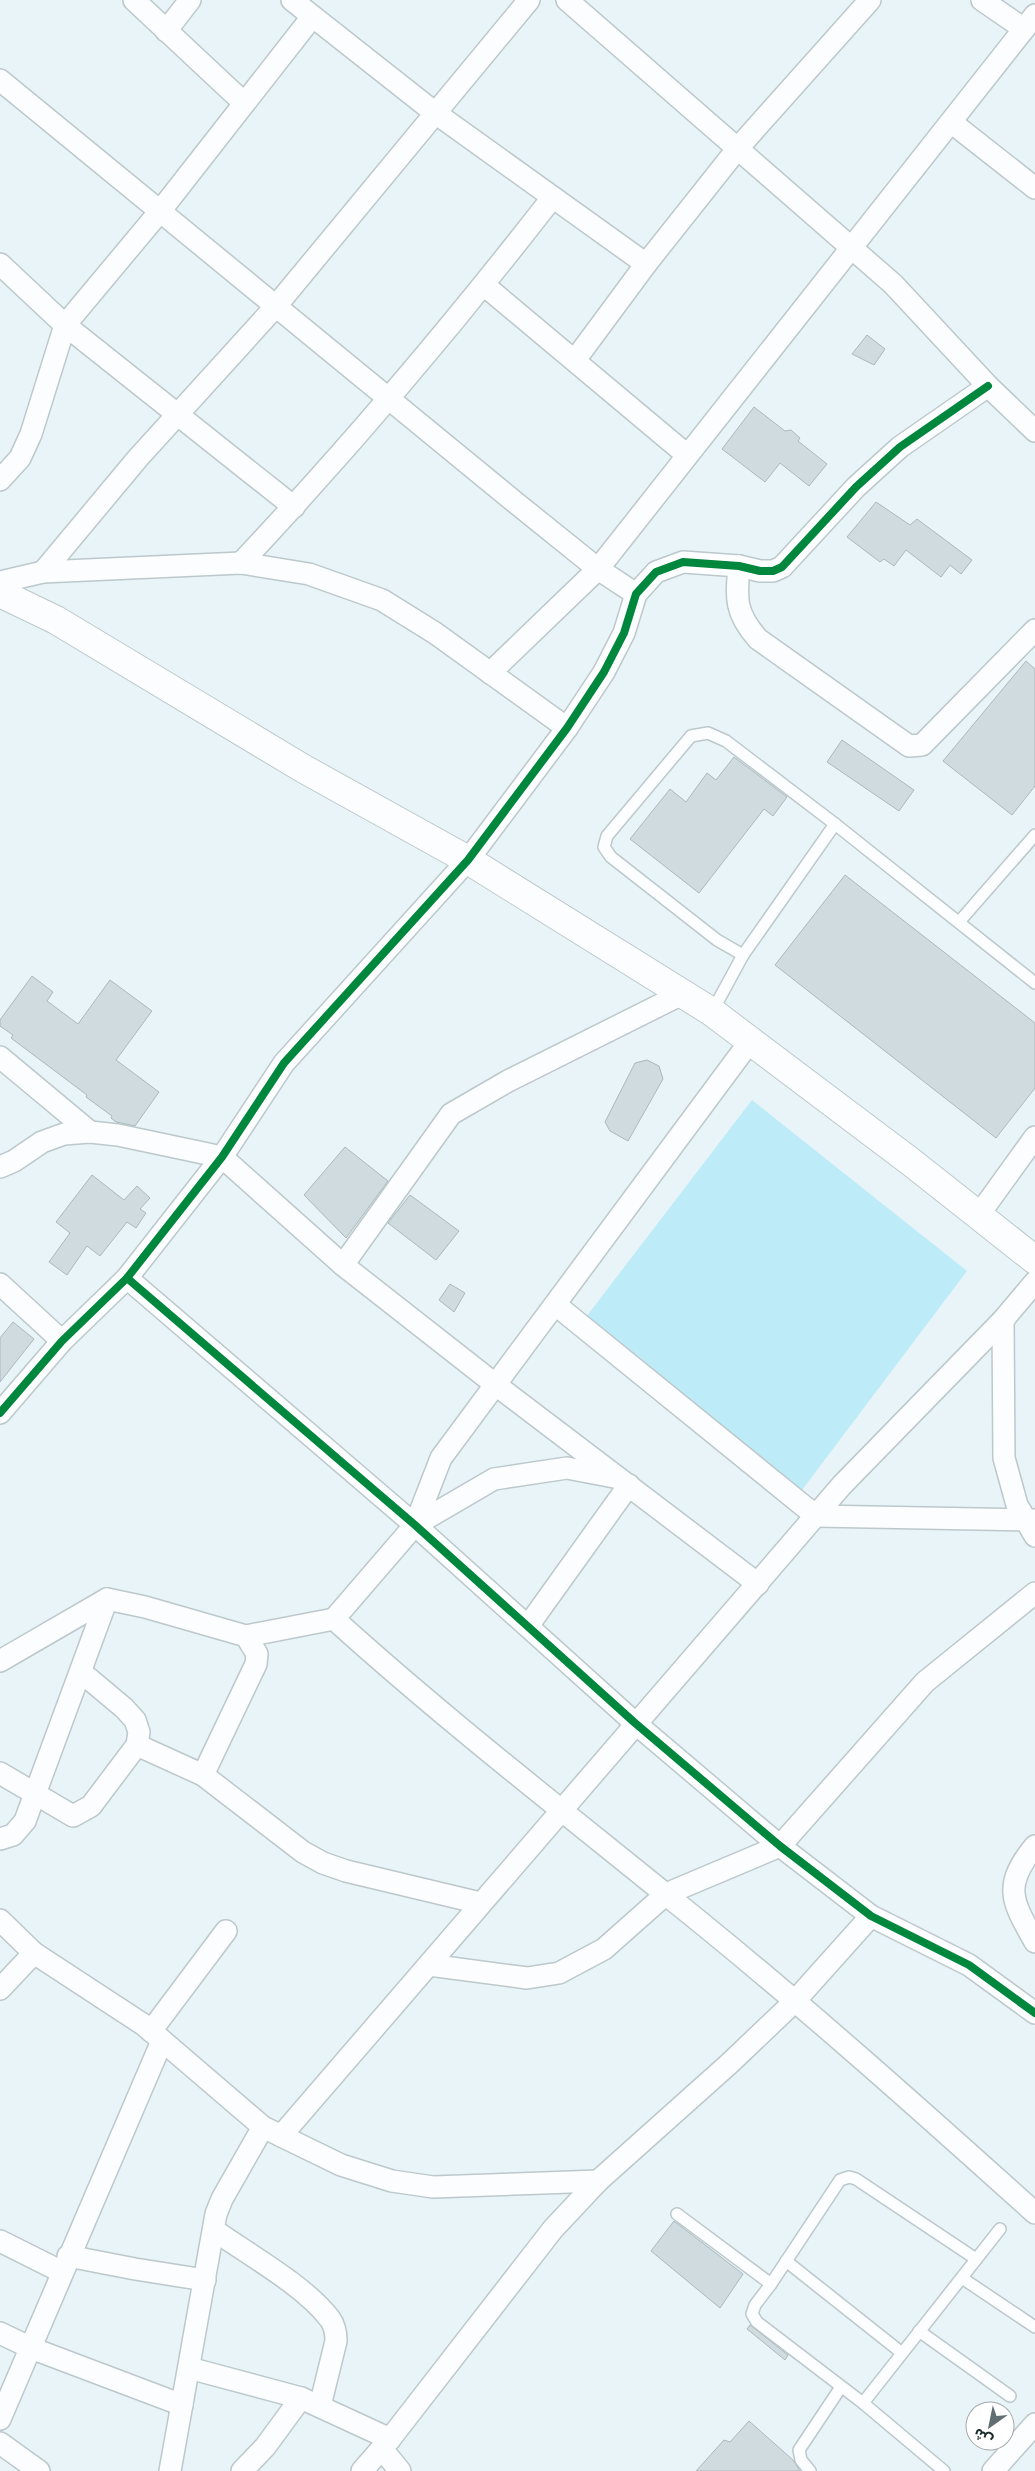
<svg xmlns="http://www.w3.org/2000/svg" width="1035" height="2471" font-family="Literata,'Noto Sans Arabic',serif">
  <rect width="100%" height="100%" fill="#e8f4f8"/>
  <path fill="#bdecf8" d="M752,1100L967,1271L802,1490L586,1317Z"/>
  <g fill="#cfdbdf" stroke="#acb8bb">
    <path d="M867,335L885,349L874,365L852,354Z"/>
    <path d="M754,407L785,431L791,430L800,438L798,441L827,464L809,486L780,463L765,482L722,449Z"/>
    <path d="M876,502L910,525L917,519L972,560L961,574L950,565L941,577L906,550L894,566L884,559L880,562L847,537Z"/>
    <path d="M1026,661L1035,669V786L1012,815L943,761Z"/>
    <path d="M842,740L914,790L899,811L827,762Z"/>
    <path d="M734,757L787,797L773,816L764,809L699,893L630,839L670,789L686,802L707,773L716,780Z"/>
    <path d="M845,875L1035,1023V1088L996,1138L775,965Z"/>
    <path d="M32,976L53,992L47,1001L78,1024L110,980L152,1011L116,1060L159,1092L135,1126L116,1122L111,1118L112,1116L86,1097L87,1095L11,1038L13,1035L0,1026V1020Z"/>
    <path d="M647,1060L659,1066L663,1079L628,1141L610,1131L605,1122L635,1063Z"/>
    <path d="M345,1147L388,1181L346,1238L304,1195Z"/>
    <path d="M92,1175L124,1200L137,1186L150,1198L140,1209L146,1213L136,1228L127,1222L100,1256L87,1246L67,1275L49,1262L70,1233L56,1222Z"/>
    <path d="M410,1195L459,1231L436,1260L388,1223Z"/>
    <path d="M450,1284L465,1293L454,1312L439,1300Z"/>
    <path d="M13,1322L34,1339L0,1382V1338Z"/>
    <path d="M674,2221L743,2274L720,2308L651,2251Z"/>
    <path d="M750,2325L788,2355L785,2360L747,2329Z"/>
    <path d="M749,2421L793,2460L800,2471H696L724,2440L730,2442Z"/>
  </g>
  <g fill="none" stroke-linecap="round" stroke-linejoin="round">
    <g stroke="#bcc8cb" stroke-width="14">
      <g id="service">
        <path d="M959,922L1035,835"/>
        <path d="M743,955L717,940L611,857L604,847L607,836L691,736L708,733L726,741L835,824L1035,983"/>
        <path d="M712,1012L743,955L835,824"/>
        <path d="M677,2214L771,2284"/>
        <path d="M786,2261L902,2353"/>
        <path d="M962,2278L1035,2327"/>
        <path d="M919,2331L1010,2396"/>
        <path d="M863,2403L1000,2229"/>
        <path d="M810,2471L801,2460L799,2450L841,2387"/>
        <path d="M944,2471L863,2403L757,2322L752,2314L755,2305L771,2284L840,2180L849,2177L856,2179L976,2259"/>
      </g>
    </g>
    <g stroke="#bcc8cb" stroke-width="24">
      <g id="minor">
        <path d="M134,0L244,103"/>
        <path d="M292,0L434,112L646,264"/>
        <path d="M567,0L893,284L988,386L1035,431"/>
        <path d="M982,0L1024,29"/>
        <path d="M166,31L190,0"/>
        <path d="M0,80L516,503L598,569L636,594"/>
        <path d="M951,122L1035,188"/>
        <path d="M0,264L65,325L294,507"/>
        <path d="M484,285L687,455"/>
        <path d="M575,360L646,264L738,148L870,0"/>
        <path d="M0,480L20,458L31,434L65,325L161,210L312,17"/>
        <path d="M241,563C351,446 454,324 552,198"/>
        <path d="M739,566C736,599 735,613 758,639L909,746L922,745L1035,630"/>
        <path d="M43,572L138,458L276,306L529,0"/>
        <path d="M0,582L43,572L241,563L309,574L382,600L435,633L567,728"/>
        <path d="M490,673L598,569L1035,15"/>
        <path d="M0,1057L90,1132"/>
        <path d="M0,1167L14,1161L42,1142L64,1134L90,1132L118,1135L222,1157L343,1265L496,1385L758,1584"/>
        <path d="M978,1216L1035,1137"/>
        <path d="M343,1265L451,1114L508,1081L682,994"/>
        <path d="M127,1278L415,1525L635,1723L780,1846L871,1916L969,1965L1035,2013"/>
        <path d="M0,1284L62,1341"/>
        <path d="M556,1305L816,1516L1035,1520"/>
        <path d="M1003,1320L1004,1458L1017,1505L1035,1536"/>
        <path d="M0,1413L62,1341L127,1278L222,1157L284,1063L468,860L567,728L604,672L624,633L636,594L656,572L683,562L739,566L760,571H773L782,567L856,487L900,447L988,386"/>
        <path d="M415,1525L494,1479L567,1468L614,1477"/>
        <path d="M334,1619C440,1715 553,1803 664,1893C792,1995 914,2104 1035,2213"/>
        <path d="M528,1626L629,1485"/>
        <path d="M0,1661L107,1599L145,1607L246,1636L334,1619L415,1525L441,1458L751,1040"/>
        <path d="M137,1745L203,1775L303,1852L323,1863L346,1871L480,1903"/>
        <path d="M0,1773L73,1816L91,1806L137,1745L139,1732L135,1720L124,1708L81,1672"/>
        <path d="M203,1775L256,1664L257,1654L246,1636"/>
        <path d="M0,1839L13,1835L25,1821L107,1599"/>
        <path d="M1035,1846C1002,1886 1012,1901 1035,1942"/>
        <path d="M0,1920L34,1953L144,2025L263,2127L341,2165L392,2181L433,2187L598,2181"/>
        <path d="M429,1965L527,1978L559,1973L604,1949L666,1894L780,1846L925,1682L1035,1593"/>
        <path d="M0,1989L34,1953"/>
        <path d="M151,2031L226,1931"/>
        <path d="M281,2136L842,1485L1003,1320L1035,1282"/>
        <path d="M214,2230C249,2255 304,2285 330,2319C335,2326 336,2332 336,2341L320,2406"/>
        <path d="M0,2241L62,2272"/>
        <path d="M68,2256L135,2269L205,2280"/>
        <path d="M0,2333L31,2348L182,2405"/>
        <path d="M189,2368L301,2398L390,2439"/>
        <path d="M0,2419L162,2041"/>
        <path d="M0,2443L39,2471"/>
        <path d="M382,2449L400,2471"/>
        <path d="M170,2471L216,2214L222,2199L263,2127"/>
        <path d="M242,2471L265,2447L301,2398"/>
        <path d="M362,2471L390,2439L553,2229L598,2181L730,2063L794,2002L871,1916"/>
        <path d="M993,2471L1035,2424"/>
      </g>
    </g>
    <g stroke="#bcc8cb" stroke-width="30">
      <path id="trunk" d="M0,593L56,620L304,769L468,860L712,1012L911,1162L1035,1260"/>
    </g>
    <use href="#service" stroke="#fcfdfe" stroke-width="11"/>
    <use href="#minor" stroke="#fcfdfe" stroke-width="21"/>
    <use href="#trunk" stroke="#fcfdfe" stroke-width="28"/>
    <g stroke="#fff" stroke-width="11">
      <g id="cycleway">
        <path d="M127,1278L415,1525L635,1723L780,1846L871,1916L969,1965L1035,2013"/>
        <path d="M0,1413L62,1341L127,1278L222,1157L284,1063L468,860L567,728L604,672L624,633L636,594L656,572L683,562L739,566L760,571H773L782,567L856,487L900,447L988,386"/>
      </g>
    </g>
    <use href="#cycleway" stroke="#00873e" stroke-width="8"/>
  </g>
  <g transform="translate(990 2426) rotate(213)"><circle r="24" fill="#ffffff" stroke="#a3a9aa"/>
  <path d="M0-4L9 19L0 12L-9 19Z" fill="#616f73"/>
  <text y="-8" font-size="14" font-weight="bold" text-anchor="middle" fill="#19282b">ش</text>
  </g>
</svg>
